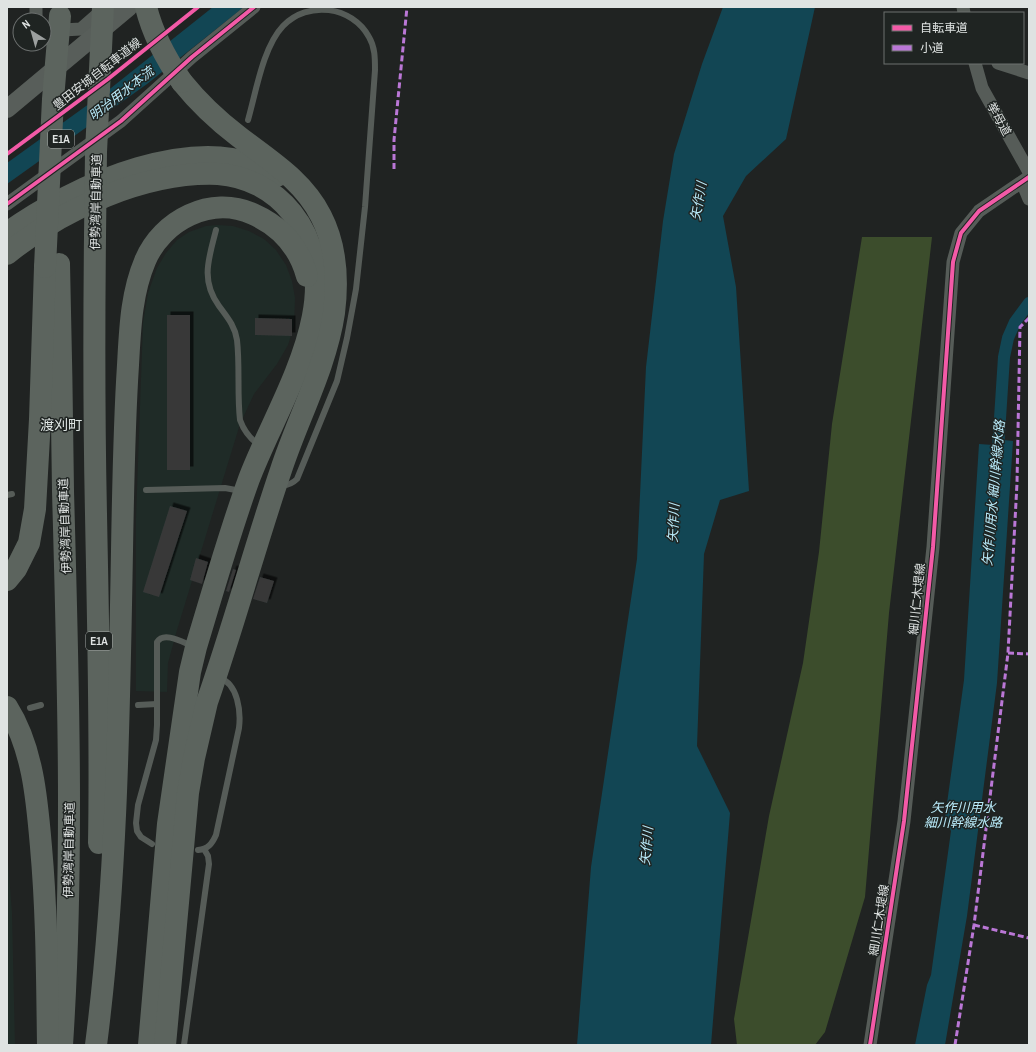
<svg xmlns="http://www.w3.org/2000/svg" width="1036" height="1052" font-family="'Archivo Narrow','Noto Sans JP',sans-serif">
  <defs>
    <filter id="shadow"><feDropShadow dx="3.5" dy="-3.5" stdDeviation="0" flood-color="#0009"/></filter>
  </defs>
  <rect width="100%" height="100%" fill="#202322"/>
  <g fill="#1f2b27">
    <path d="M218,225L233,226L249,231L264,239L276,250L286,265L292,281L295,298L294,326L288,345L277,364L254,394L240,424L177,630L168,663L167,692L136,691V518L143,323L148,293L157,268L166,253L177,240L189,232L206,226Z"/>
    <path d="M7,847L12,913L15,1045H7Z"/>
  </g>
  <path fill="#3c4d2c" d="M862,237H932L889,613L865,897L825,1032L815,1045H737L734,1019L769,816L803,663L819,552L832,424Z"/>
  <g fill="#124654">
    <path d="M213,7H244L147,84L7,184V163L111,88Z"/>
    <path d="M723,7H815L786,139L746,176L723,216L736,287L749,491L720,500L704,554L697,746L730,813L711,1045H577L591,867L637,559L646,367L663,221L674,154L702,64Z"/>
    <path d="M994,432L1004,433V440L1013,441L997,683L967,916L945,1045H915L927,985L931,975L951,831L945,818L964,680L979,444L993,445Z"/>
  </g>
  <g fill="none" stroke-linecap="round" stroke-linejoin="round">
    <path stroke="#124654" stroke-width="12" d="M998,449L1004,357L1008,338L1015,322L1029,303"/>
  </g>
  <g fill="#373939" filter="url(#shadow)">
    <rect x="167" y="315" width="23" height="155"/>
    <path d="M255,318L292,319V336L255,335Z"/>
    <path d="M170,506L187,511L159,597L143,592Z"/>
    <path d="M196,558L208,562L202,584L190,580Z"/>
    <path d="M233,569L236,570L229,592L226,591Z"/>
    <path d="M260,577L274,581L267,603L253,599Z"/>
  </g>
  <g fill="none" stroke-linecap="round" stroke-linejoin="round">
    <g stroke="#565c58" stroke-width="6">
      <path d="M248,120C256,92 263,47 283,26C308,0 352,6 369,37C375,47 375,58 375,70L365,207L356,289L347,338L337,381L297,479C292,484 287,486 280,485"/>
      <path d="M216,230C209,258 200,280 219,306C227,317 235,326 237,340C240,366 237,394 240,420C244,431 249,438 259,445"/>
      <path d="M146,490L225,488L241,491"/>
      <path d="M7,495L12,494"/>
      <path d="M138,705L157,704"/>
      <path d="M30,708L41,705"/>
      <path d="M152,844L141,837L137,831L136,823L138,805L156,740L157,725V642C164,631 182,642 192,646"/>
      <path d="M198,850C208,849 212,844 216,835L239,728C241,712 238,684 220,678"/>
      <path d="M184,1045L209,864L208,856L204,849"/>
    </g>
    <g stroke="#565c58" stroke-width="13">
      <path d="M36,7V20"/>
      <path d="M963,7L964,13"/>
      <path d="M44,31L81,29L105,8"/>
      <path d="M975,63L982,88L1029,172"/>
      <path d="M998,63L1029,73"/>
      <path d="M1022,182L1029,199"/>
      <path d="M7,204L121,121L192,57L254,7"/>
      <path d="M870,1045L904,821L933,547L953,262L961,233L979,211L1029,177"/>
    </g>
    <path stroke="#585e5a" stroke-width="18" d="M7,109L129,7"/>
    <g stroke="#5c645e" stroke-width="22">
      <path d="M7,233C72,186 202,126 277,176"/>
      <path d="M95,236C94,329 94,421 96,514C98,623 101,733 99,843"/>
      <path d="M7,254C62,209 146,171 218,174C247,176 274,190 292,213C355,293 278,401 249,479C229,534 213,591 196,647L190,672L168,824L149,1045"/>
      <path d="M59,264C61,340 62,415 63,491C68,676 74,861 62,1045"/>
      <path d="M7,580L16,569L29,543L35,509L40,419L45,267"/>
      <path d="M7,707C33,748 37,800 41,847C47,913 47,979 48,1045"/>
      <path d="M96,1045C117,881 119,716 122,551C123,489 124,427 128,365C130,330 131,294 145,261C162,220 211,195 253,214C280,226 299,247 307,276"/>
      <path d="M165,1045L188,793L194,758L207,702C234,625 255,546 281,470C298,418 326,367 334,313C338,281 336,245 321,216C303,180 269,160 238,136C217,120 199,103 182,82"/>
    </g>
    <g stroke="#5c645e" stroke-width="22">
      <path d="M146,7C153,35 166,59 182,82"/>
      <path d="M95,236L96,152L103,7"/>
      <path d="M45,267L53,99L60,16"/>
    </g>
    <g stroke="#ba77d6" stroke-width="3" stroke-dasharray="6 3" stroke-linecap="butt">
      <path d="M394,169V140L407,7"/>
      <path d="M1008,653L1029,654"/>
      <path d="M974,925L1029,938"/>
      <path d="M955,1045L974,925L1008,653L1017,483L1020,327L1029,318"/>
    </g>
    <g stroke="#1f2422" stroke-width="6">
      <g id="cycleway">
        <path d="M7,154L108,79L198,7"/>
        <path d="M7,204L121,121L192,57L254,7"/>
        <path d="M870,1045L904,821L933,547L953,262L961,233L979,211L1029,177"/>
      </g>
    </g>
    <use href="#cycleway" stroke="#f35aa7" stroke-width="4"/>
  </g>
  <g text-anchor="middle" stroke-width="3" stroke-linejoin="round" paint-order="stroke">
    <g fill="#1f2422" stroke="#a5aaa8" stroke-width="1">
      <rect x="48" y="130" width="26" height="18" rx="3"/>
      <rect x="86" y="632" width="26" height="18" rx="3"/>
    </g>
    <g font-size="11" font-weight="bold" fill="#dfe3e2">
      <text x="61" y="143">E1A</text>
      <text x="99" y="645">E1A</text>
    </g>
    <g font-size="12" fill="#dfe3e2" stroke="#1f2422">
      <text transform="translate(97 74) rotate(-38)" y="4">豊田安城自転車道線</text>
      <text transform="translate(999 119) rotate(61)" y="4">挙母道</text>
      <text transform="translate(96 202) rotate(-89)" y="4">伊勢湾岸自動車道</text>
      <text transform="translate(65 526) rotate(-92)" y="4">伊勢湾岸自動車道</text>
      <text transform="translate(917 599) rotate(-84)" y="4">細川仁木堤線</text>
      <text transform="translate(69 850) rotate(-89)" y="4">伊勢湾岸自動車道</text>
      <text transform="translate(879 920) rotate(-81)" y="4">細川仁木堤線</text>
    </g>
    <g font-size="13" font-style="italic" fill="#b9ebfa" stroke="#1f2422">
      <text transform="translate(121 93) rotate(-38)" y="5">明治用水本流</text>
      <text transform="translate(698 201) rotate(-80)" y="5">矢作川</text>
      <text transform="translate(993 493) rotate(-85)" y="5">矢作川用水 細川幹線水路</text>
      <text transform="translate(673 523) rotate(-87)" y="5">矢作川</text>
      <text x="963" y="812">矢作川用水<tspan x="963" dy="15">細川幹線水路</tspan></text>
      <text transform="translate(646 846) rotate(-85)" y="5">矢作川</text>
    </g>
    <g font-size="14" fill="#dfe6e4" stroke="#1f2422">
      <text x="61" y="430">渡刈町</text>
    </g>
  </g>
  <rect width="1036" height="1052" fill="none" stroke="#dfe3e2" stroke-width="16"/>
  <rect x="884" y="12" width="140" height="52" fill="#1f2422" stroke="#6c706f"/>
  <rect x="892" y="25" width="20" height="6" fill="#f35aa7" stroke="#6c706f"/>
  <text x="920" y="32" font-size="12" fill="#dfe3e2">自転車道</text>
  <rect x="892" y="45" width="20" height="6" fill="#ba77d6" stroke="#6c706f"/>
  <text x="920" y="52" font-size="12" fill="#dfe3e2">小道</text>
  <g transform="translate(32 32) rotate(323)"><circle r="19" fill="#1f2422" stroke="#6c706f"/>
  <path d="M0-3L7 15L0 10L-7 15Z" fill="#9ca09f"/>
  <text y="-6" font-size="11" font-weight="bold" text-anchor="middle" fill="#dfe3e2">N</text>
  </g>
</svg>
